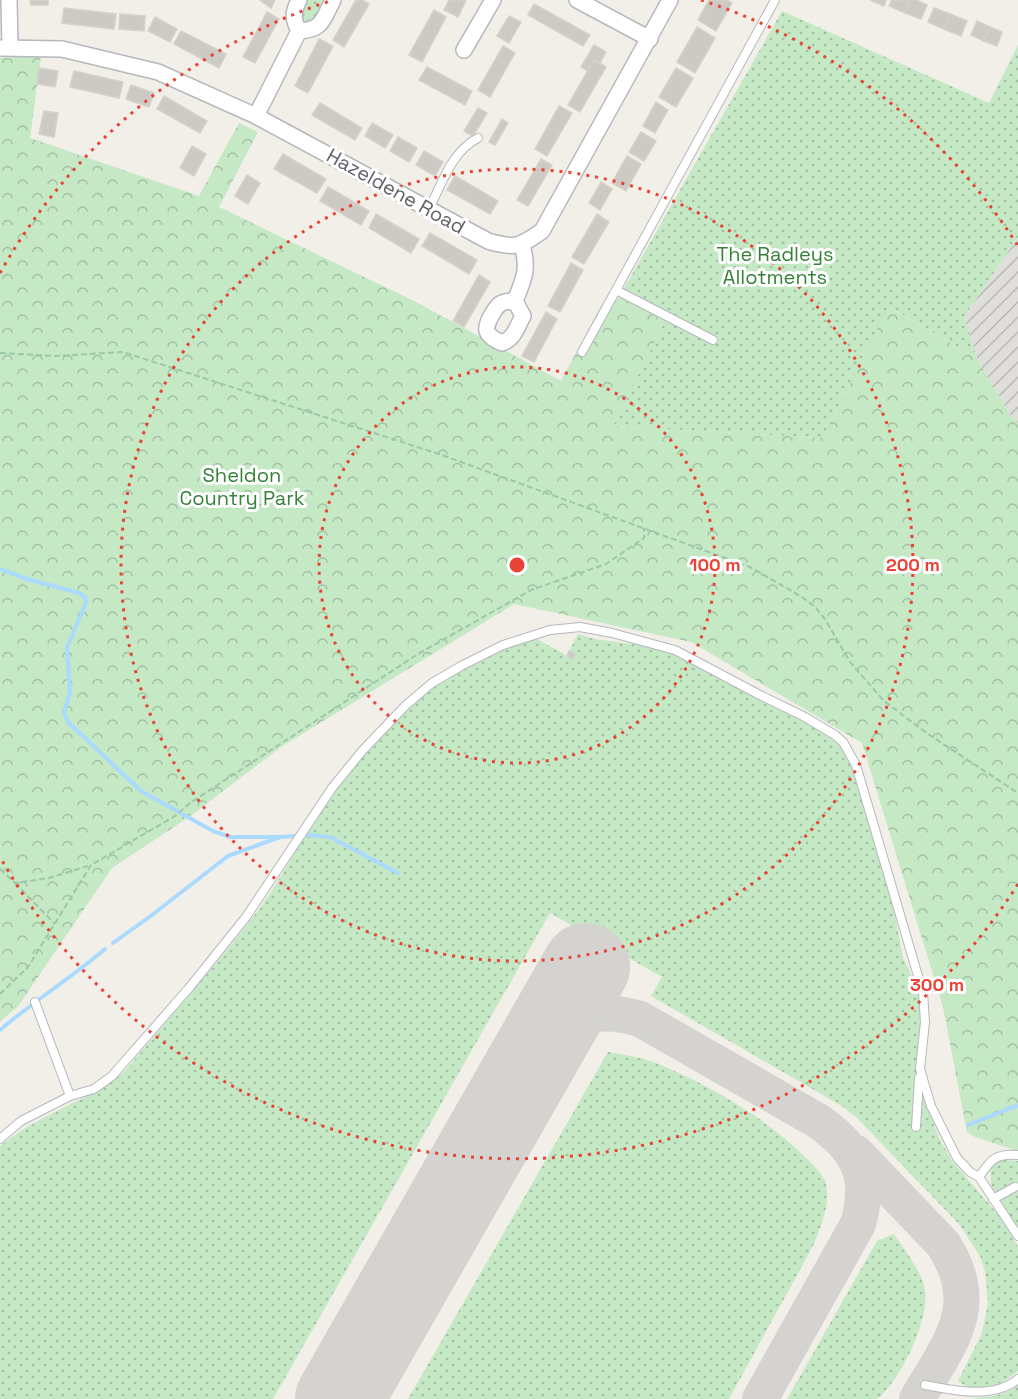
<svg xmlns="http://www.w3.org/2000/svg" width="1018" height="1399" font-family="'Space Grotesk',sans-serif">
  <defs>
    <pattern id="industrial-furrows" width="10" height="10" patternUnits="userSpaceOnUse" patternTransform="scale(1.5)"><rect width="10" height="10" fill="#e0deda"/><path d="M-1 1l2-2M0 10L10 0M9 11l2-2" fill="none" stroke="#b9b8b5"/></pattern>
    <pattern id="grass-dots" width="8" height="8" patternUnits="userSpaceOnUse" patternTransform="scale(1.5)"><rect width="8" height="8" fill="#c5e8c5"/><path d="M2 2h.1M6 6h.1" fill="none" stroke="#a3c0a4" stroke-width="1.8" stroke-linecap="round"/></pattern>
    <pattern id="park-crowns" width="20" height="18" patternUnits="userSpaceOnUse" patternTransform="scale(1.5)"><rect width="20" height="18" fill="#c5e8c5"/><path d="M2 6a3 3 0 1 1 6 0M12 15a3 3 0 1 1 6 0" fill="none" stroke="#a3c0a4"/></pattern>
  </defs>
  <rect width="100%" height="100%" fill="#f1efe8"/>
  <path fill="url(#industrial-furrows)" d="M1018,237V423L1010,415L977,358L964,317Z"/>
  <g fill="url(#grass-dots)">
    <path d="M304,0H330L316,22L308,24L301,19Z"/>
    <path d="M782,11L989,103L1018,45V237L964,317L977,358L889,307L823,438L613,426L665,321L618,299Z"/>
    <path d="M578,634L595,639L646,646L676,654L773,707L815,727L838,744L850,762L893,905L903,958L918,989L921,1016L917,1080L939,1138L952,1161L1002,1219L1018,1247V1371C1003,1385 976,1396 958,1381L982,1333L988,1303L985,1271L980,1256L959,1224L856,1117L842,1106L651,996L662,977L550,913L273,1399H0V1146C38,1115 85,1102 124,1072C168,1019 215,967 257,912C277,886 292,855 310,828C340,781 388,721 432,689C462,667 496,653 529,639H537L573,659L575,654L569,651Z"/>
    <path d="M608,1052C626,1055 645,1058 661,1065C713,1087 764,1117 804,1156C811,1163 821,1172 825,1181C832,1202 821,1225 814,1244L729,1399H408Z"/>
    <path d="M990,1159L1018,1161V1229L991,1185Z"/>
    <path d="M894,1234C904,1250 919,1267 924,1286C933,1315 900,1381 877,1399H787L877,1241Z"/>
    <path d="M1018,1385V1399H968C986,1397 1003,1397 1018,1385Z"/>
  </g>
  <path fill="url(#park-crowns)" d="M41,55L30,138L199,196L239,123L258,132L219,207L416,302L561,381L602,304L618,299L665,321L613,426L823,438L888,307L977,358L1010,415L1018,423V1151L975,1137L967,1132L943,1007L862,743L691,642L514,604L281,747L189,817L112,868L19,1005L0,1022V58Z"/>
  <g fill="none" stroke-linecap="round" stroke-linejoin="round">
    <g stroke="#aadaff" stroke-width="4">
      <path d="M0,569L27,579L79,593L85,597L86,603L67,647L70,692L64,713L68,722L141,791L213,831L230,837H280"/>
      <path d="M113,943L152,915L228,856L280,837L310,835L330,837L398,873"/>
      <path d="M0,1030C34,1001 71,978 105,949"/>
      <path d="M968,1125L1018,1105"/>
    </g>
    <g stroke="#d4d3d0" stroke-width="36">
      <path d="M545,1039C573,1013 604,1008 640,1019L818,1121C858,1149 872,1176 858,1224L760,1399"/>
      <path d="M856,1153L943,1244C984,1306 949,1344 917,1399"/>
    </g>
    <path stroke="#d4d3d0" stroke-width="88" d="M339,1399L586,967"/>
  </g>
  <g fill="#cccac5" stroke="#d6d1c6" stroke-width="1.5">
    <path d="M30,0H48V5H31Z"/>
    <path d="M260,0H275L271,8Z"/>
    <path d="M356,0H362L369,4L344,47L333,40Z"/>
    <path d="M449,0H466L458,17L444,10Z"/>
    <path d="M709,0H727L732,3L716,31L698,20Z"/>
    <path d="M870,0H886L884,6Z"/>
    <path d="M892,0H910L905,13L889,6Z"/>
    <path d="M910,0H916L927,5L921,19L905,13Z"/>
    <path d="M534,4L590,35L583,46L528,15Z"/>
    <path d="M64,8L116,14L114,29L62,23Z"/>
    <path d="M934,8L950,14L944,29L928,22Z"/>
    <path d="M434,10L446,17L422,62L409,55Z"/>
    <path d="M267,12L279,19L255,63L243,57Z"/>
    <path d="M120,14L145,16L144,31L119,29Z"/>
    <path d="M950,14L967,21L961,36L944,29Z"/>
    <path d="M509,16L521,22L509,43L497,36Z"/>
    <path d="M155,17L177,29L170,42L148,31Z"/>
    <path d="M977,21L990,27L984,41L971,35Z"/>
    <path d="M697,27L715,38L695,73L677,62Z"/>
    <path d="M990,27L1002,32L997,46L984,41Z"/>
    <path d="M181,31L226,54L219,68L174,44Z"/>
    <path d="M319,39L333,46L308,93L295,86Z"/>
    <path d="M594,45L606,52L600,63L594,60L588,71L581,67Z"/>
    <path d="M503,46L515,53L490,97L478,90Z"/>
    <path d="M594,60L606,67L580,112L568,105Z"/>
    <path d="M427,67L472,91L465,105L419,80Z"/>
    <path d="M39,68L58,71L55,87L37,84Z"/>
    <path d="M676,68L693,78L676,107L659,97Z"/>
    <path d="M74,71L123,82L119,98L70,87Z"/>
    <path d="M131,85L154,93L149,107L126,99Z"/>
    <path d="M164,96L207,121L200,133L157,109Z"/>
    <path d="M656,102L668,110L655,133L643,126Z"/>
    <path d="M320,103L362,128L355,140L312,115Z"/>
    <path d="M559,106L572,113L547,156L535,149Z"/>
    <path d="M478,108L487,113L473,136L464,131Z"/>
    <path d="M44,111L58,113L54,137L39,134Z"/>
    <path d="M502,119L508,123L495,145L489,142Z"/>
    <path d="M372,123L393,135L385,148L365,136Z"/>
    <path d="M641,132L656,141L644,161L629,152Z"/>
    <path d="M398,137L417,148L409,162L390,151Z"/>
    <path d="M192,146L206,154L194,176L180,168Z"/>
    <path d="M424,151L443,162L435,176L416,165Z"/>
    <path d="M283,154L326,179L317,193L274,169Z"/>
    <path d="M627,156L641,164L626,191L612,183Z"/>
    <path d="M541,159L552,165L528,206L517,200Z"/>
    <path d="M247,175L260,183L248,204L235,196Z"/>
    <path d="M455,176L498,201L490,214L447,190Z"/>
    <path d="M601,182L612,189L600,210L589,203Z"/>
    <path d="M328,187L369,211L361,225L320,201Z"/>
    <path d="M376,214L419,239L411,253L369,228Z"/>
    <path d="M597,214L609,222L584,264L572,257Z"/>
    <path d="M430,233L477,260L469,274L422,246Z"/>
    <path d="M571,263L583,270L560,312L548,306Z"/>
    <path d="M479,275L490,282L464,327L453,321Z"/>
    <path d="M546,312L557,319L534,362L522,356Z"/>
    <path d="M569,651L575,654L573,659L567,656Z"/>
  </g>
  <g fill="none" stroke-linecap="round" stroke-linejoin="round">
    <g stroke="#b5b8bc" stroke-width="10">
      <g id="lane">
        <path d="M429,209C442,183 452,151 478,138"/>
        <path d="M616,290L713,340"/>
        <path d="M582,352L775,0"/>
        <path d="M35,1002L70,1096"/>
        <path d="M916,1127L919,1078"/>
        <path d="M0,1139L21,1121L70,1096L94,1089L112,1076L189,988L246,917L332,788L363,750L406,705L432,683L461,666L503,645L550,630L580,627L612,633L675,650L758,694L805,717L835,735L843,742L856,765L923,993L925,1022L920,1069L931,1106L957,1158L970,1172L979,1177L1018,1236"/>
        <path d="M979,1177C991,1160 995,1153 1018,1155"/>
        <path d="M993,1199L1015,1187"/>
        <path d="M925,1385C955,1391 994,1399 1018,1379"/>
      </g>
    </g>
    <g stroke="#b5b8bc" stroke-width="18">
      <g id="street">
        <path d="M9,0L10,47"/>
        <path d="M577,0L650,39"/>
        <path d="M299,31C323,30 323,19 333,0"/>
        <path d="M0,48L62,49L158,72L256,116L488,241C515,249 519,247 542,231L670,0"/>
        <path d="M464,50L493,0"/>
        <path d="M256,116L299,31C292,18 293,12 299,0"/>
        <path d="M515,301C510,301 504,301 500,304C495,308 485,324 487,331C489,337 496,340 502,343C514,339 517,327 523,316L515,301C524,279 529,269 522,245"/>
      </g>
    </g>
    <g stroke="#9cc7a9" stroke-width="2" stroke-dasharray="6 3" stroke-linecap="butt">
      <path d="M0,353L55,356L123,352L439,454L750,567L802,597L815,607L825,619L850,662L884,701L928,734L1018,793"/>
      <path d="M0,869L15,883L49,878L91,865"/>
      <path d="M15,883L55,924"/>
      <path d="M0,994L28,967L91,865L175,816L190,803L418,654L531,590L606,564L644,538V528"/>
    </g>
    <use href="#lane" stroke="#fff" stroke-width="8"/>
    <use href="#street" stroke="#fff" stroke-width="15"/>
  </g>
  <g fill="none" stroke="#ea4335" stroke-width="3" stroke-dasharray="3 6">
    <circle cx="517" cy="565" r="198"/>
    <circle cx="517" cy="565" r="396"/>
    <path d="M1018 884A594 594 0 0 1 0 857M0 273A594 594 0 0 1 333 0M701 0A594 594 0 0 1 1018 246"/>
  </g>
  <g text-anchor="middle" stroke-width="6" stroke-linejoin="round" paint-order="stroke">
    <g font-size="20" fill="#5f6368" stroke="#fff">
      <text transform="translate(396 191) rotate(29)" y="7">Hazeldene Road</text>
    </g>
    <g font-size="20" fill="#348238" stroke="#fff">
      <text x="775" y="261">The Radleys<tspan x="775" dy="23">Allotments</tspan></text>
      <text x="242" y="482">Sheldon<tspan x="242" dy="23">Country Park</tspan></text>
    </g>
  </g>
  <circle cx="517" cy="565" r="9" fill="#ea4335" stroke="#fff" stroke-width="3"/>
  <g font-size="18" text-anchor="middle" font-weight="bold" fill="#ea4335" stroke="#fff" stroke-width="6" stroke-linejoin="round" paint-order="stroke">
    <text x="715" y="571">100 m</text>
    <text x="913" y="571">200 m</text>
    <text x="937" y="991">300 m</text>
  </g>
</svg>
